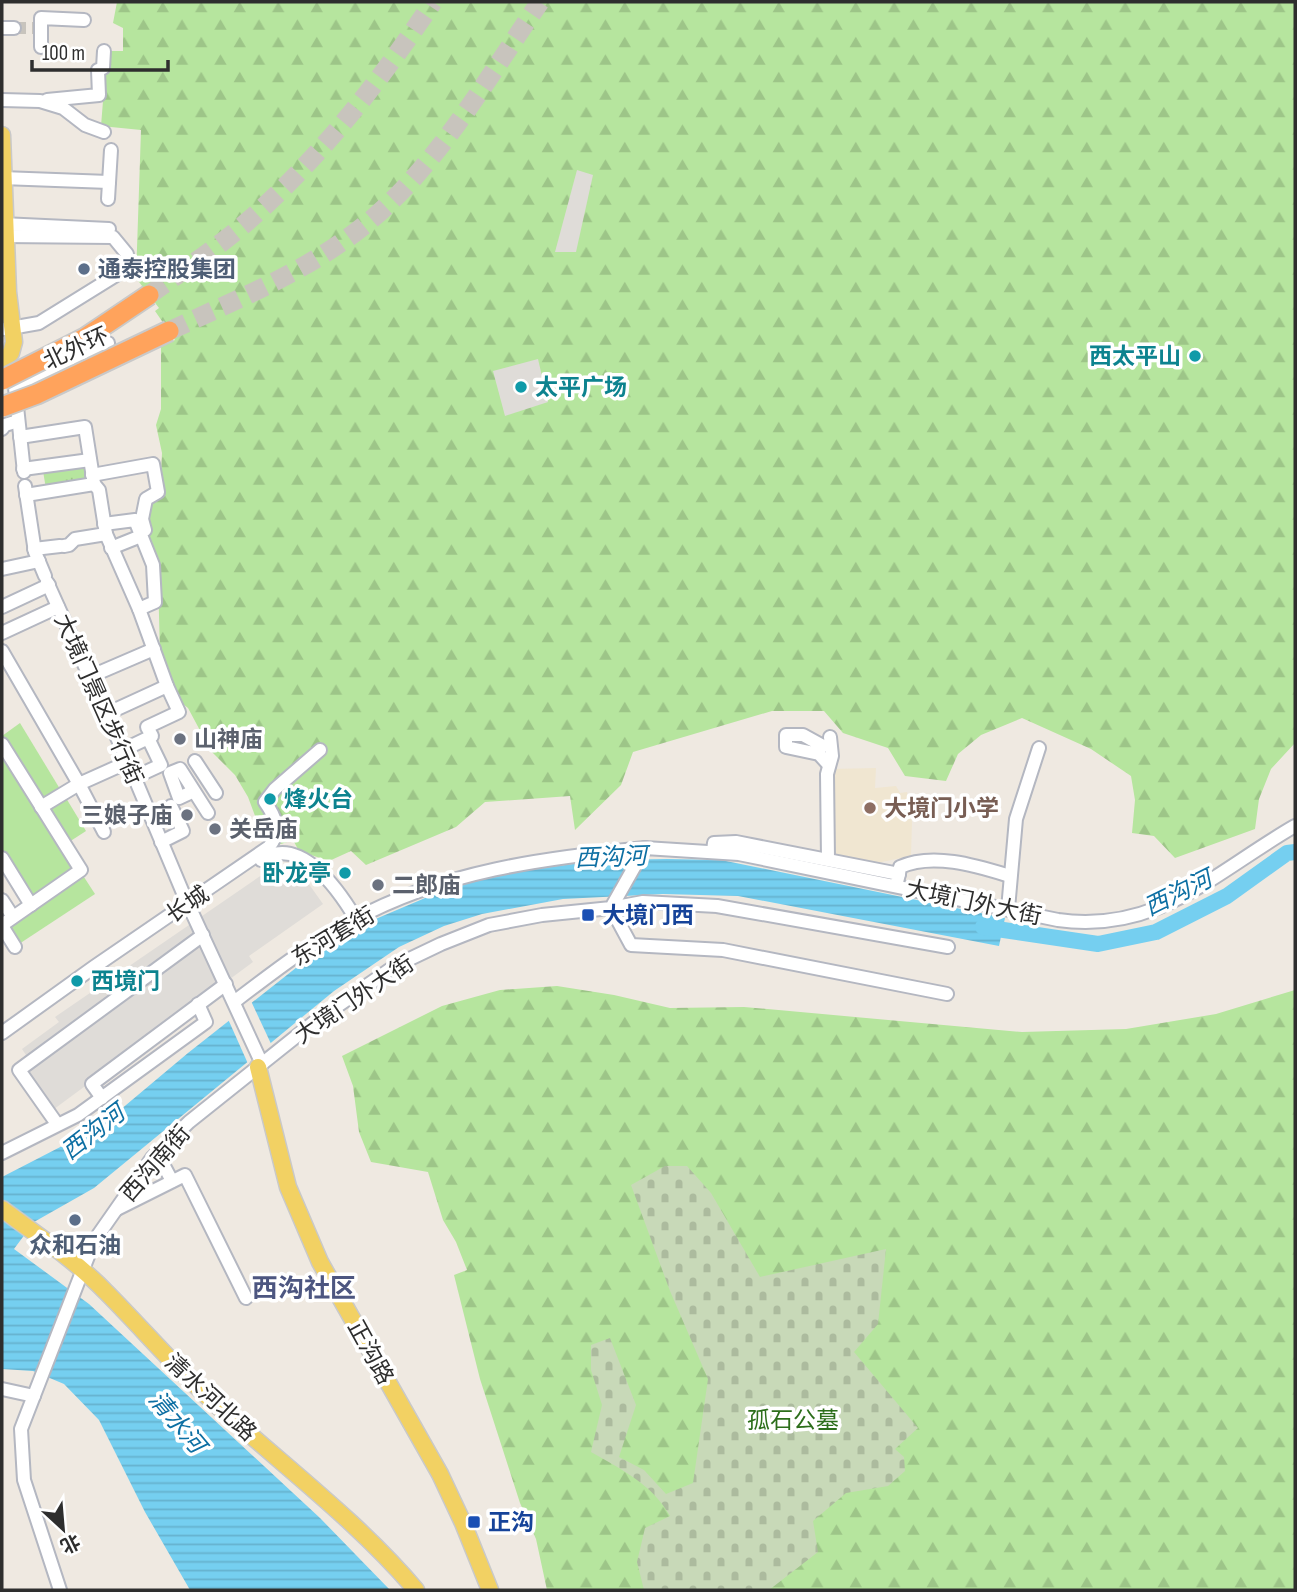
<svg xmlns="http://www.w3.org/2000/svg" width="1297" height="1592" font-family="'Sofia Sans Condensed','Noto Sans SC',sans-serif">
  <defs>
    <pattern id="forest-firs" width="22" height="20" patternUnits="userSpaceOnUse" patternTransform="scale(1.75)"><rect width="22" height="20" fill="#b6e59e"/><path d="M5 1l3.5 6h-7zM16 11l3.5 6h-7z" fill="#9dc588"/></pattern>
    <pattern id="cemetery-stones" width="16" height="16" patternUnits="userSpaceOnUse" patternTransform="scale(1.75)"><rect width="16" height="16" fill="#c8d9b8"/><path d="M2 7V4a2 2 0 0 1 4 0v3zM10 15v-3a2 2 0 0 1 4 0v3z" fill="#acbb9e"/></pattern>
    <pattern id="park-tufts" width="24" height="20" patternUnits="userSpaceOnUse" patternTransform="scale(1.75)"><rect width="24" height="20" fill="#b6e59e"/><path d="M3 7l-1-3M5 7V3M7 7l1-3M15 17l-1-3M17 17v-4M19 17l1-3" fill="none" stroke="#9dc588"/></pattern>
    <pattern id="water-rules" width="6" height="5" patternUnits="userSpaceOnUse" patternTransform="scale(1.75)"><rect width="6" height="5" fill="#75cff0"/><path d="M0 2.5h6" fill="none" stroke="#66b2ce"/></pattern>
  </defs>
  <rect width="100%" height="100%" fill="#efe9e1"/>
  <path fill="#f0e6d1" d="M876,768L875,788L896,786L900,793L907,792L912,822L911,856L867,865L834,858L829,846L831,769Z"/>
  <g fill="#b6e59e">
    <path d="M20,723L60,789L41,800L2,736Z"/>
    <path d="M2,752L74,870L36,895H30L2,850Z"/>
    <path d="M66,798L86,831L69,842L47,808Z"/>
    <path d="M82,874L95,894L19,944L7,925Z"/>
  </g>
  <g fill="url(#forest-firs)">
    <path d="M117,2H1295V743L1271,769L1259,799L1255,829L1175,858L1154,836L1132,833L1135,800L1131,776L1091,749L1022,718L981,735L958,754L946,781L905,776L888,748L843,733L824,711H772L633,752L621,785L575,830L570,796L485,802L456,827L366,865L351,851L329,861L299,851L293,840L281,844L267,840L261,832L248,797L235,775L211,751L188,708L173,696L160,655L158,576L159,568L146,527L151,498L160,493L162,453L156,425L161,409V346L175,340L155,311L159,308L136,278L141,130L101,126L107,51H123V28L113,23Z"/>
    <path d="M557,986L614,995L670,1008L744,1007L1022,1032L1126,1029L1216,1014L1295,990V1590H547L536,1539L520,1503L480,1379L454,1275L467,1270L456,1242L443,1220L428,1172L371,1162L359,1132L353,1086L342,1056L442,1006L500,990Z"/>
  </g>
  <path fill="url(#cemetery-stones)" d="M665,1166H687L711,1193L760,1277L886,1249L878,1324L854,1352L918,1428L895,1449L904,1457L905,1471L888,1486L846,1493L813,1521L818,1552L769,1590H644L637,1562L645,1528L670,1516C652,1484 622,1470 591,1452L602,1405L591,1370V1345L610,1338L636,1405L619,1457L644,1470L666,1494L693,1483L708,1379L670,1291L631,1185Z"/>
  <path fill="url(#park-tufts)" d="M88,464L91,482L46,489L43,471Z"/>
  <g fill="#dfdcd8">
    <path d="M577,170L593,175L576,252H555Z"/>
    <path d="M538,359L548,402L505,416L493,371Z"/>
    <path d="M272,868L284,885L301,873L323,904L249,956L253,962L46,1115L14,1069L28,1058L22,1049L59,1022L55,1017Z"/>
  </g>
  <path fill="url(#water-rules)" d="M667,859L721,860L1005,918L999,946L738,896L663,894L563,899L482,914L444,926L399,947L334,991L94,1188L34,1222L14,1249L89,1304L320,1518L390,1590H190L145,1512L99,1420L64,1384L33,1371L2,1369V1177L101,1126L188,1053L330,941L352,929L444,890L499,874L602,860Z"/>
  <path fill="#efe9e1" d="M251,1001L273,1048L249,1066L228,1019Z"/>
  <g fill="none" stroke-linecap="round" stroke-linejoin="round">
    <path stroke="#75cff0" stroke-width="16" d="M983,927L1098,944L1156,932L1227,896L1287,853L1295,852"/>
    <path stroke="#c8c4bd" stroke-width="12" stroke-dasharray="12 6" stroke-linecap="butt" d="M14,28H33"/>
    <g stroke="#c8c4bd" stroke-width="19" stroke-dasharray="19 10" stroke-linecap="butt">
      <path d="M149,295C182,271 217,248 248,221C319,159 381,80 433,2"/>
      <path d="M169,331C231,302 294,277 349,237C431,178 483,84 540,2"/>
    </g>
    <g stroke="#b4b7c1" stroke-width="16">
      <g id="minor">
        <path d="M2,28H14"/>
        <path d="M41,47V18L84,20"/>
        <path d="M2,100L40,101L63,108L85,125L104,132"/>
        <path d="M47,100L99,95L98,70L103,68L104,51"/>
        <path d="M2,178L109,182"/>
        <path d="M108,199L111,150"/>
        <path d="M2,224L109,229"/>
        <path d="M2,236L113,237L127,254L126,269L39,323L5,329"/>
        <path d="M13,369L24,472"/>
        <path d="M15,387L108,343"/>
        <path d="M2,429L5,425L18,421"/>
        <path d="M20,437L85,427L94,484L26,495"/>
        <path d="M23,469L90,460"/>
        <path d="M92,475L153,464L158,492L146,499L142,519L145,530"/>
        <path d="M25,486L35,552L45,576"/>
        <path d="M104,524L135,520L153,565L155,602L139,609L106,534"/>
        <path d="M64,546L69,545L75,539L106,534L99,490L94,484"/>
        <path d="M111,548L141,536"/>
        <path d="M34,549L60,546"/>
        <path d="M2,569L39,561"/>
        <path d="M47,582L128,762L183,893"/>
        <path d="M2,607L49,585"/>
        <path d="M139,609L167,686L179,712L147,727L152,736L148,738"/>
        <path d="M2,633L58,607"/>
        <path d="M2,651L79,784L128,762"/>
        <path d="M89,677L154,649"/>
        <path d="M106,714L167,686"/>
        <path d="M2,744L81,870L2,925"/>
        <path d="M823,746L803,735H786V747L819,754L829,765"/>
        <path d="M123,750L148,738L161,765L135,777"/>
        <path d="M195,761L216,793"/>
        <path d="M194,791L179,798L170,773L180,769L208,813"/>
        <path d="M41,807L79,784L104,832"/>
        <path d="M161,842L183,831L171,806"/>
        <path d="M713,851L714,843L736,842L899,874L896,886"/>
        <path d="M2,858L31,905"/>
        <path d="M828,859L827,774L832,756L830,737"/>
        <path d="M261,860C300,834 338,889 356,919"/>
        <path d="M899,874L900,867C933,852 977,866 1010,876"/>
        <path d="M2,900L13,917"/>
        <path d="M188,904L262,1064"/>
        <path d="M1008,909L1016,819L1039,748"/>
        <path d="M2,926L15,947"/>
        <path d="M947,994L723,950L631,945L611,908L643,902L717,906L948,947"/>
        <path d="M234,1002C272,973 311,943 352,921C443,871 544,858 645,848"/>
        <path d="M2,1033L94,967L269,847C282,831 275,816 265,802L275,789L320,750"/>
        <path d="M102,1098L92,1084L226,984"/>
        <path d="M57,1124L19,1070L203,935"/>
        <path d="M2,1153L78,1115L206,1022L198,1004"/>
        <path d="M157,1153L172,1181"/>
        <path d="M117,1209L185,1175L246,1298"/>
        <path d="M2,1389L34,1396"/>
        <path d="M60,1590L24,1480L21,1429L94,1241L152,1158L189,1122L313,1023L395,966L441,944L489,925L542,915L611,908L645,848L739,854L1058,920C1158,934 1215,872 1295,826"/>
      </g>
    </g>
    <g stroke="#c9c9c9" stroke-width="19">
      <g id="major">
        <path d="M2,135L8,292L14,342L11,353L2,361"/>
        <path d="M258,1067L288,1187L320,1262L440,1474L463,1523L490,1590"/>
        <path d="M2,1209C37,1235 75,1260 106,1292C141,1327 173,1365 209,1398C277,1461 357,1520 416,1590"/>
      </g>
    </g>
    <use href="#minor" stroke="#fff" stroke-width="12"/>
    <use href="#major" stroke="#f2d163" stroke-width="16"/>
    <g stroke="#c9c9c9" stroke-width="23" stroke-linecap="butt">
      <g id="highway-bridge">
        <path d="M2,380L85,338L149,295"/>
        <path d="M2,407L37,394L169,331"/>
      </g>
    </g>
    <use href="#highway-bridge" stroke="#ffa35c" stroke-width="19"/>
  </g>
  <g fill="#5c6f8a" stroke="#fff" stroke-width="2.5">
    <circle cx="84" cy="269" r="7"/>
    <circle cx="75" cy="1220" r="7"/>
  </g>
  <g fill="#0f9aa8" stroke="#fff" stroke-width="2.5">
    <circle cx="1195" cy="356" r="7"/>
    <circle cx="521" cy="387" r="7"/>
    <circle cx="270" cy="799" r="7"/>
    <circle cx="345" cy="873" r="7"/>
    <circle cx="77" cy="981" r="7"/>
  </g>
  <g fill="#6b7280" stroke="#fff" stroke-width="2.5">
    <circle cx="180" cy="739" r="7"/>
    <circle cx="187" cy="815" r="7"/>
    <circle cx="215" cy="829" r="7"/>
    <circle cx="378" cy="885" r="7"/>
  </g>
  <circle fill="#8d6e63" stroke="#fff" stroke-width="2.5" cx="870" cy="808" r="7"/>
  <g fill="#1a4fb4" stroke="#fff" stroke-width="2.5">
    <rect x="581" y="908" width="14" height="14" rx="3.5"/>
    <rect x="467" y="1515" width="14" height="14" rx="3.5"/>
  </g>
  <g text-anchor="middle" stroke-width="7" stroke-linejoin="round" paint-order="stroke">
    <g font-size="23" font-weight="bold" fill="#4e5e75" stroke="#fff" text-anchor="start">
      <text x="98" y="277">通泰控股集团</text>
      <text x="75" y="1253" text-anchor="middle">众和石油</text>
    </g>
    <g font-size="23" fill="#2e2e2e" stroke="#fff">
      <text transform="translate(76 348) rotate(-25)" y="8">北外环</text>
      <text transform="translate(99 699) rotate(66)" y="8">大境门景区步行街</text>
      <text transform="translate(974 902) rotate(12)" y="8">大境门外大街</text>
      <text transform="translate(187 904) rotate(-34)" y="8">长城</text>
      <text transform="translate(333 936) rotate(-31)" y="8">东河套街</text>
      <text transform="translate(354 999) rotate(-34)" y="8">大境门外大街</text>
      <text transform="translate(155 1163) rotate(-49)" y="8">西沟南街</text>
      <text transform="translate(371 1352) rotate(61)" y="8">正沟路</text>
      <text transform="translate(211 1397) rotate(43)" y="8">清水河北路</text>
    </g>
    <g font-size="23" font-weight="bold" fill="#0d838f" stroke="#fff" text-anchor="start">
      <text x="1181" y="364" text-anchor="end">西太平山</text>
      <text x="535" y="395">太平广场</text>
      <text x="284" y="807">烽火台</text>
      <text x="331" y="881" text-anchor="end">卧龙亭</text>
      <text x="91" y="989">西境门</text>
    </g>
    <g font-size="23" font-weight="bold" fill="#5b616d" stroke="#fff" text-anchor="start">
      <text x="194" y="747">山神庙</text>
      <text x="173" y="823" text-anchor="end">三娘子庙</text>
      <text x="229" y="837">关岳庙</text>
      <text x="392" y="893">二郎庙</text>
    </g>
    <g font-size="23" font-weight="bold" fill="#785e54" stroke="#fff" text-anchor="start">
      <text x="884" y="816">大境门小学</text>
    </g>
    <g font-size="23" font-weight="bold" fill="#164399" stroke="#fff" text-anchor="start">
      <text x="602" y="923">大境门西</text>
      <text x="488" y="1530">正沟</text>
    </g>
    <g font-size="23" fill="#2c6e1b" stroke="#fff">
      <text x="793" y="1428">孤石公墓</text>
    </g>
    <g font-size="24" font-style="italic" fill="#0d6fa3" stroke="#fff">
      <text transform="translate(611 857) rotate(-2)" y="8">西沟河</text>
      <text transform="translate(1178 893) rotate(-26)" y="8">西沟河</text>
      <text transform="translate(93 1132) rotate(-38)" y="8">西沟河</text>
      <text transform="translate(177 1422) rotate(50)" y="8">清水河</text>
    </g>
    <g font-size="26" font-weight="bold" fill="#4d5680" stroke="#fff">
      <text x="304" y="1297">西沟社区</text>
    </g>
  </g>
  <rect width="1297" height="1592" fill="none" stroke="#2e2e2e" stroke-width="7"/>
  <g transform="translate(63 1529) rotate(154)" stroke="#ffffff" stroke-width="5" paint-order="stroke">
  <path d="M0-5L12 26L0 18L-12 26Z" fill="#2e2e2e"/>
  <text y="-10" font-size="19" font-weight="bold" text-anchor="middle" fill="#2e2e2e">北</text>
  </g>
  <path d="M32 60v10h136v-10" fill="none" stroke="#2e2e2e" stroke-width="3.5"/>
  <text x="42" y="60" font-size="21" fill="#2e2e2e" stroke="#ffffff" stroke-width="5" paint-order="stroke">100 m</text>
</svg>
